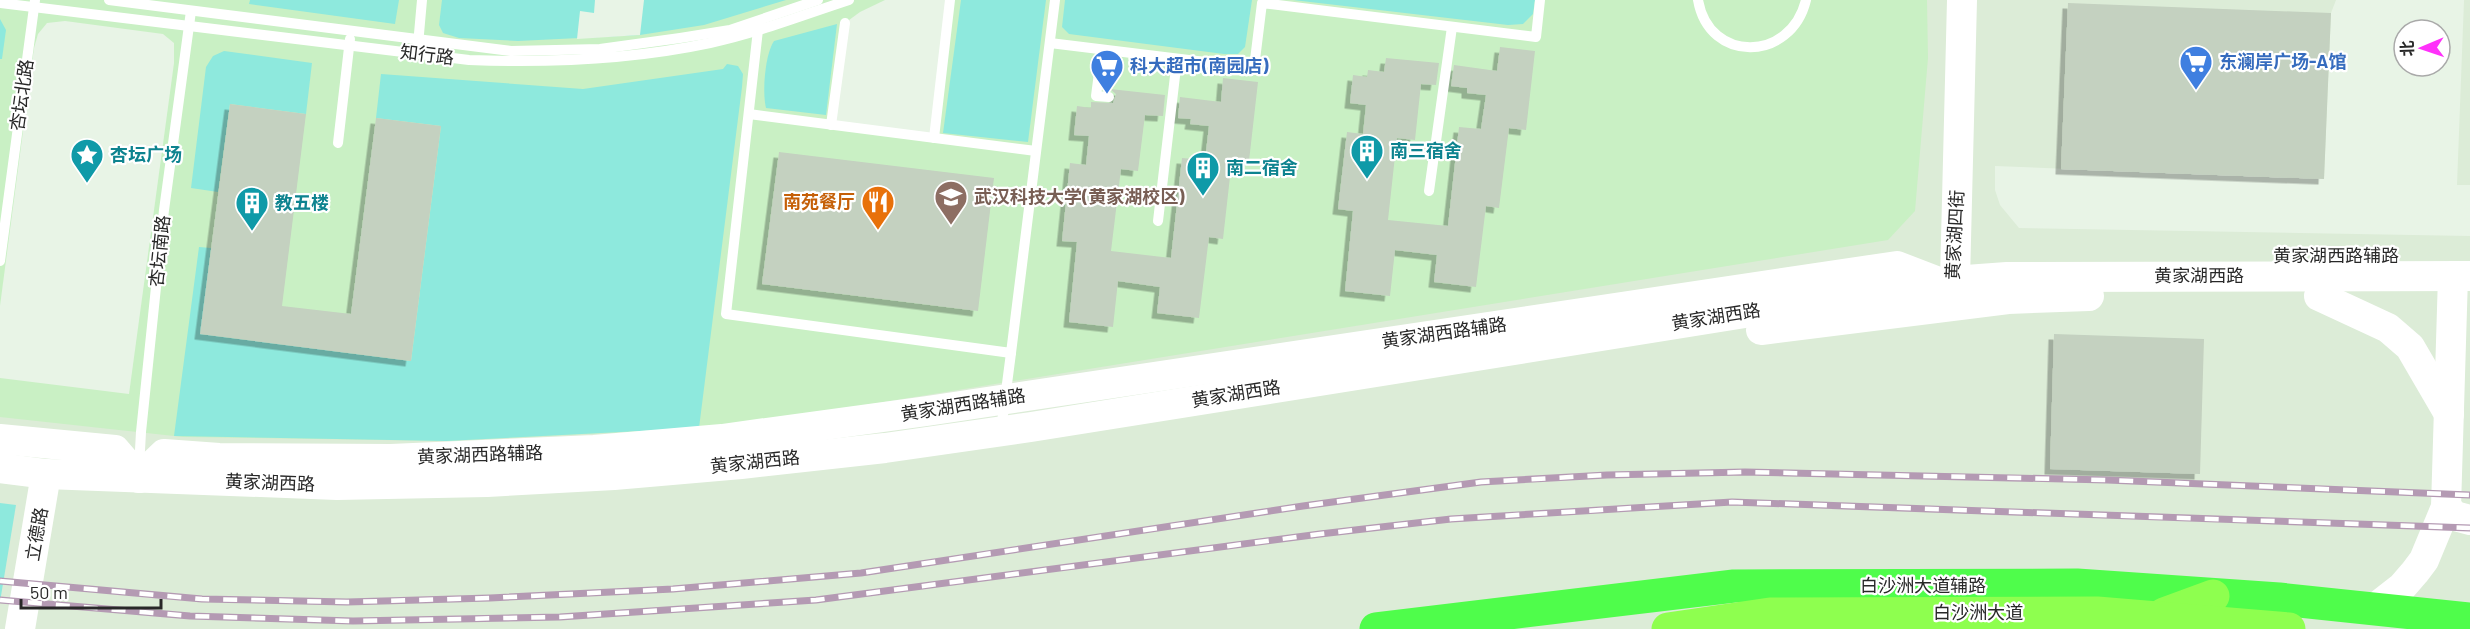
<svg xmlns="http://www.w3.org/2000/svg" width="2470" height="629" font-family="Barlow,'Noto Sans SC',sans-serif">
  <defs>
    <filter id="shadow"><feDropShadow dx="-5.5" dy="5.5" stdDeviation="0" flood-color="#0004"/></filter>
  </defs>
  <rect width="100%" height="100%" fill="#dcecd7"/>
  <path fill="#c9f0c4" d="M0,0H1927L1928,58L1915,211L1888,240L729,427L446,441L183,437L0,417Z"/>
  <g fill="#8ee9dd">
    <path d="M250,0H399L395,24L249,4Z"/>
    <path d="M442,0H786L704,25L640,35L518,41L459,38L443,33L439,25Z"/>
    <path d="M961,0H1046L1028,142L943,133Z"/>
    <path d="M1065,0H1252L1245,47L1238,54H1224L1069,34L1062,27Z"/>
    <path d="M1293,0H1535L1533,14L1523,24L1508,25Z"/>
    <path d="M0,19L6,30L2,59H0Z"/>
    <path d="M837,24L826,115L766,108C762,92 765,54 774,41Z"/>
    <path d="M224,51L312,63L306,114L230,104L218,192L191,188L206,67L213,56Z"/>
    <path d="M727,64L738,66L743,74L742,87L699,428L446,441L174,436L199,247L211,248L201,334L411,361L441,126L376,118L381,74L583,89L723,69Z"/>
    <path d="M0,503L16,505L0,602Z"/>
  </g>
  <g fill="#e8f4e6" fill-rule="evenodd">
    <path d="M595,0H644L640,35L577,39L580,11L594,13Z"/>
    <path d="M885,0H950L934,138L831,125L845,23L860,12Z"/>
    <path d="M2336,0H2464L2457,185H2470V236L2019,228L2000,205L1995,190V166L2324,179L2331,13ZM2404,30H2440V66H2404Z"/>
    <path d="M65,21L163,34L174,43V63L129,394L0,378V306L34,48L38,34L47,23Z"/>
  </g>
  <g fill="#c4d1c0" filter="url(#shadow)">
    <path d="M2068,3L2331,13L2324,179L2061,169Z"/>
    <path d="M1500,47L1535,51L1526,130L1509,128L1499,208L1486,206L1476,287L1434,282L1437,255L1395,250L1390,296L1345,291L1353,211L1338,209L1347,132L1363,134L1366,105L1350,103L1353,75L1367,77L1368,70L1384,72L1386,58L1439,63L1436,85L1421,84L1415,140L1397,138L1388,220L1448,226L1459,127L1481,129L1486,95L1467,93V88L1451,86L1454,65L1497,71Z"/>
    <path d="M1223,78L1258,82L1249,161L1232,159L1223,239L1209,237L1199,318L1157,313L1160,287L1118,281L1113,327L1069,322L1077,242L1062,241L1070,163L1086,165L1089,136L1074,135L1077,106L1091,108V102L1113,103L1116,94L1110,89L1165,95L1163,116L1145,115L1138,171L1121,169L1111,251L1171,258L1182,158L1205,160L1209,126L1190,124L1191,119L1178,118L1180,97L1221,102Z"/>
    <path d="M230,104L306,114L282,306L351,314L376,118L441,126L411,361L200,334Z"/>
    <path d="M779,152L994,178L978,311L762,284Z"/>
    <path d="M2054,334L2204,339L2200,474L2050,469Z"/>
  </g>
  <g fill="none" stroke-linecap="round" stroke-linejoin="round">
    <g stroke="#fff" stroke-width="10">
      <path d="M109,0L511,51L600,49L680,38L730,30L818,0"/>
      <path d="M1698,0C1709,64 1791,62 1806,0"/>
      <path d="M0,3L469,60C549,63 630,60 710,43C757,33 803,15 849,0"/>
      <path d="M759,21L726,314L1011,353L1055,0"/>
      <path d="M1050,43L1254,68L1262,3L1536,37L1540,0"/>
      <path d="M418,45L422,0"/>
      <path d="M1102,50L1096,96L1109,97"/>
      <path d="M749,114L1036,151"/>
      <path d="M831,125L845,23"/>
      <path d="M934,138L950,0"/>
      <path d="M338,143L350,39"/>
      <path d="M1429,191L1452,27"/>
      <path d="M1158,221L1177,59"/>
      <path d="M0,261L35,0"/>
      <path d="M1001,430L1011,353"/>
      <path d="M139,468L141,432L164,210L191,11"/>
    </g>
    <g stroke="#fff" stroke-width="30">
      <path d="M2319,296L2388,328L2410,347L2449,414"/>
      <path d="M1949,299L1955,280L1962,0"/>
      <path d="M1761,330L2008,299L2089,296"/>
      <path d="M0,439L115,450L139,478L164,454L219,458L391,459L594,450L722,439L927,411L1897,266L1936,281"/>
      <path d="M0,468L46,474L337,485L487,482L614,475L741,464L885,448L1031,427L1939,282L2007,277L2470,276"/>
      <path d="M2446,507L2455,516L2470,520"/>
      <path d="M2375,608L2402,587L2415,572L2424,560L2446,507L2453,276"/>
      <path d="M20,629L46,474"/>
    </g>
    <path stroke="#4ffd4b" stroke-width="33" d="M1376,629L1734,586L2077,585L2279,599L2470,619"/>
    <g stroke="#8eff4f" stroke-width="33">
      <path d="M2164,614L2213,596"/>
      <path d="M1668,629L1770,614L2097,613L2289,629"/>
    </g>
    <g stroke="#b49ab3" stroke-width="7">
      <g id="rail">
        <path d="M0,581L202,599L347,602L490,598L673,589L861,573L1303,506L1481,482L1607,475L1745,472L2107,480L2470,495"/>
        <path d="M0,600L190,616L353,621L560,617L816,600L1320,534L1451,519L1732,502L2470,528"/>
      </g>
    </g>
    <use href="#rail" stroke="#fff" stroke-width="4.5" stroke-dasharray="14" stroke-linecap="butt"/>
  </g>
  <defs>
    <g id="supermarket-pin" transform="scale(1.725)"><path d="M0 17L-7.5 6A9.5 9.5 0 1 1 7.5 6Z" fill="#3f7fe0" stroke="#fff"/><path d="M-6-5.5h2.5l.6 2H6L4.5 2H-2.5L-4.4-4H-6ZM-1.5 3.2a1.3 1.3 0 1 0 .1 0ZM3 3.2a1.3 1.3 0 1 0 .1 0Z" fill="#fff"/></g>
    <g id="building-pin" transform="scale(1.725)"><path d="M0 17L-7.5 6A9.5 9.5 0 1 1 7.5 6Z" fill="#0f9aa8" stroke="#fff"/><path d="M-4-6H4V6H1V3H-1V6H-4ZM-2.5-4.3h1.7v1.8h-1.7ZM.8-4.3h1.7v1.8H.8ZM-2.5-1h1.7V.8h-1.7ZM.8-1h1.7V.8H.8Z" fill="#fff"/></g>
    <g id="sight-pin" transform="scale(1.725)"><path d="M0 17L-7.5 6A9.5 9.5 0 1 1 7.5 6Z" fill="#0f9aa8" stroke="#fff"/><path d="M0-6L1.8-2.2L6-1.7L2.9 1.2L3.7 5.4L0 3.3L-3.7 5.4L-2.9 1.2L-6-1.7L-1.8-2.2Z" fill="#fff"/></g>
    <g id="university-pin" transform="scale(1.725)"><path d="M0 17L-7.5 6A9.5 9.5 0 1 1 7.5 6Z" fill="#8d6e63" stroke="#fff"/><path d="M0-5L7-2L0 1L-7-2ZM-4 1L0 2.5L4 1V4Q0 6-4 4Z" fill="#fff"/></g>
    <g id="restaurant-pin" transform="scale(1.725)"><path d="M0 17L-7.5 6A9.5 9.5 0 1 1 7.5 6Z" fill="#e8710a" stroke="#fff"/><path d="M-5-6h1v4h1v-4h1v4h1v-4h1v5L-1.5 .5V6h-2V.5L-5-1ZM5-6V6H3V1.5H1.5Q1.5-4 5-6Z" fill="#fff"/></g>
  </defs>
  <g fill-rule="evenodd">
    <use href="#supermarket-pin" x="2196" y="62"/>
    <use href="#supermarket-pin" x="1107" y="66"/>
    <use href="#building-pin" x="1367" y="151"/>
    <use href="#sight-pin" x="87" y="155"/>
    <use href="#building-pin" x="1203" y="168"/>
    <use href="#university-pin" x="951" y="197"/>
    <use href="#restaurant-pin" x="878" y="202"/>
    <use href="#building-pin" x="252" y="203"/>
  </g>
  <g text-anchor="middle" stroke-width="4.5" stroke-linejoin="round" paint-order="stroke">
    <g font-size="18" fill="#282828" stroke="#fff">
      <text transform="translate(427 55) rotate(7)" y="6">知行路</text>
      <text transform="translate(22 95) rotate(-82)" y="6">杏坛北路</text>
      <text transform="translate(1955 235) rotate(-87)" y="6">黄家湖四街</text>
      <text transform="translate(160 251) rotate(-84)" y="6">杏坛南路</text>
      <text x="2336" y="262">黄家湖西路辅路</text>
      <text x="2199" y="282">黄家湖西路</text>
      <text transform="translate(1716 317) rotate(-9)" y="6">黄家湖西路</text>
      <text transform="translate(1444 333) rotate(-8)" y="6">黄家湖西路辅路</text>
      <text transform="translate(1236 394) rotate(-9)" y="6">黄家湖西路</text>
      <text transform="translate(963 405) rotate(-9)" y="6">黄家湖西路辅路</text>
      <text transform="translate(480 455) rotate(-2)" y="6">黄家湖西路辅路</text>
      <text transform="translate(755 462) rotate(-6)" y="6">黄家湖西路</text>
      <text transform="translate(270 483) rotate(2)" y="6">黄家湖西路</text>
      <text transform="translate(37 534) rotate(-80)" y="6">立德路</text>
      <text x="1923" y="592">白沙洲大道辅路</text>
      <text x="1978" y="619">白沙洲大道</text>
    </g>
    <g font-size="18" font-weight="bold" fill="#366cbe" stroke="#fff" text-anchor="start">
      <text x="2219" y="68">东澜岸广场-A馆</text>
      <text x="1130" y="72">科大超市(南园店)</text>
    </g>
    <g font-size="18" font-weight="bold" fill="#0d838f" stroke="#fff" text-anchor="start">
      <text x="1390" y="157">南三宿舍</text>
      <text x="110" y="161">杏坛广场</text>
      <text x="1226" y="174">南二宿舍</text>
      <text x="275" y="209">教五楼</text>
    </g>
    <g font-size="18" font-weight="bold" fill="#785e54" stroke="#fff" text-anchor="start">
      <text x="974" y="203">武汉科技大学(黄家湖校区)</text>
    </g>
    <g font-size="18" font-weight="bold" fill="#c56008" stroke="#fff" text-anchor="end">
      <text x="855" y="208">南苑餐厅</text>
    </g>
  </g>
  <g transform="translate(2422 48) rotate(268)"><circle r="28" fill="#ffffff" stroke="#a9a9a9" stroke-width="1.5"/>
  <path d="M0-4.5L10 22L0 15L-10 22Z" fill="#ff31fa"/>
  <text y="-9" font-size="16" font-weight="bold" text-anchor="middle" fill="#282828">北</text>
  </g>
  <path d="M21 599v9h140v-9" fill="none" stroke="#282828" stroke-width="3"/>
  <text x="30" y="599" font-size="18" fill="#282828" stroke="#ffffff" stroke-width="4.5" paint-order="stroke">50 m</text>
</svg>
